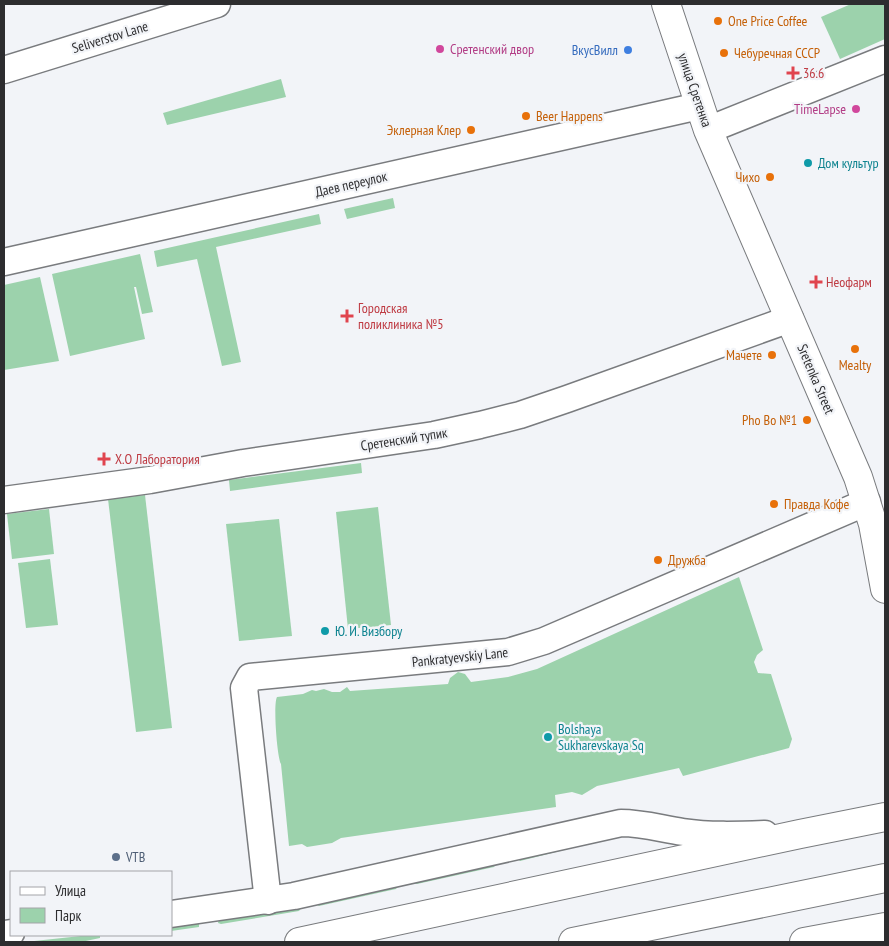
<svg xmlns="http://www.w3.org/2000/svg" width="889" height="946" font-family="'PT Sans Narrow',sans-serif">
  <rect width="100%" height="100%" fill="#f2f4f8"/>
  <g fill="#9cd2ac">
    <path d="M851,4H885V39L840,59L821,17Z"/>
    <path d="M281,79L286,97L167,125L163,113Z"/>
    <path d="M393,198L395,208L347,219L344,209Z"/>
    <path d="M319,214L321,224L216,247L241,362L222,366L197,259L157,267L154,251Z"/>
    <path d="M140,254L153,312L142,314L136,287H134L145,339L70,356L52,274Z"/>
    <path d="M40,277L59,361L4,370V285Z"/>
    <path d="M361,463L362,473L230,491L229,480Z"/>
    <path d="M145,495L172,728L136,732L108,499Z"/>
    <path d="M378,507L391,625L348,629L336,512Z"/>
    <path d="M49,509L54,554L12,559L7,514Z"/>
    <path d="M279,519L292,636L239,641L226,524Z"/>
    <path d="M50,559L58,625L26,628L18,563Z"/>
    <path d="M739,577L763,650L757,655L754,662L758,673L771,674L792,739L789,748L683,776L679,768L597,786L582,795L572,792L555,795L556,807L341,838L332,843L307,847L302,844L289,846L281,764C277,757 273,704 277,697L303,694L312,690L316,691L324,689L332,692H340L347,687L350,691L448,684L450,678L458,672L465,674L471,682L508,677L537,669Z"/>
    <path d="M600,841L520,861L517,858Z"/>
    <path d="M497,863L494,867L417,884L413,883Z"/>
    <path d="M399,885L396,889L319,906L316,904Z"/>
    <path d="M302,907L299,911L221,924L218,923L219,919Z"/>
    <path d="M199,922V927L171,931V924Z"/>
    <path d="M90,935H100V938L81,942H25Z"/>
  </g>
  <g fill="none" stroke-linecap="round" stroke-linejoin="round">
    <g stroke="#797b7e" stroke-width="29">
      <g id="minor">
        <path d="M4,70L217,4"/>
        <path d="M708,130L885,59"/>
        <path d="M4,262L699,106"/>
        <path d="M4,500L150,480L243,463L434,435L480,425L520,415L567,399L790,319"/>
        <path d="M268,901L244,688L250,677L508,652L544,641L867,502"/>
        <path d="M171,914L294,896L621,823C643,823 662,829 683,832C710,836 737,835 765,834"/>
        <path d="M4,934L11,933"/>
      </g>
    </g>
    <g stroke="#797b7e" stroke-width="30">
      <g id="major">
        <path d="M666,4L708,130L858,477L873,524L885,589"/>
        <path d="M299,942L800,834L885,817"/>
        <path d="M573,942L885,878"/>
        <path d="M804,942L885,927"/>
      </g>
    </g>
    <use href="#minor" stroke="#fff" stroke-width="26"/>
    <use href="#major" stroke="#fff" stroke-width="28"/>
  </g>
  <g fill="#e8710a" stroke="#f2f4f8" stroke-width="2">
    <circle cx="718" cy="21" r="5"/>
    <circle cx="724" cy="53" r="5"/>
    <circle cx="526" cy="116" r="5"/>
    <circle cx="471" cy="130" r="5"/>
    <circle cx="770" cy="177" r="5"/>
    <circle cx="855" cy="349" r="5"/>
    <circle cx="772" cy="355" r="5"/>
    <circle cx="807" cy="420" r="5"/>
    <circle cx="774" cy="504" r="5"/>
    <circle cx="658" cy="560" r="5"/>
  </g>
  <g fill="#d1479c" stroke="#f2f4f8" stroke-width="2">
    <circle cx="440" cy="49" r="5"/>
    <circle cx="856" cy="109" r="5"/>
  </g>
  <circle fill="#3f7fe0" stroke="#f2f4f8" stroke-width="2" cx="628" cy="50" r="5"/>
  <g fill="#e0444e" stroke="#f2f4f8" stroke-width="2">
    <path d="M790.5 65.5h5v5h5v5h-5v5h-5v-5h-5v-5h5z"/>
    <path d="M813.5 274.5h5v5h5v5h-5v5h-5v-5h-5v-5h5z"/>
    <path d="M344.5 308.5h5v5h5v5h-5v5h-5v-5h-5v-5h5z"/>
    <path d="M101.5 451.5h5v5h5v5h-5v5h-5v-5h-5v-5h5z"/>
  </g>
  <g fill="#0f9aa8" stroke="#f2f4f8" stroke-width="2">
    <circle cx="808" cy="163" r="5"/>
    <circle cx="325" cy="631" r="5"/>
    <circle cx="548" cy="737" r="5"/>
  </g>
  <circle fill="#5c6f8a" stroke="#f2f4f8" stroke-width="2" cx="116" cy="857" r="5"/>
  <g text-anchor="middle" stroke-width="4.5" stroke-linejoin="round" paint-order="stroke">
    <g font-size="14" fill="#c56008" stroke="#f2f4f8" text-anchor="start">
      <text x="728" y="26">One Price Coffee</text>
      <text x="734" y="58">Чебуречная СССР</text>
      <text x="536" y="121">Beer Happens</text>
      <text x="461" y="135" text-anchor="end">Эклерная Клер</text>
      <text x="760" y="182" text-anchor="end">Чихо</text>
      <text x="762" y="360" text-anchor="end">Мачете</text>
      <text x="855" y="370" text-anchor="middle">Mealty</text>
      <text x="797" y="425" text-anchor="end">Pho Bo №1</text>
      <text x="784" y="509">Правда Кофе</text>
      <text x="668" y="565">Дружба</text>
    </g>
    <g font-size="14" fill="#2d2d2f" stroke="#f2f4f8">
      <text transform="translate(110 37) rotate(-17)" y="5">Seliverstov Lane</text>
      <text transform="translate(695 90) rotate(71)" y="5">улица Сретенка</text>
      <text transform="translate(351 184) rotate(-13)" y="5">Даев переулок</text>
      <text transform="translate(816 379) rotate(67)" y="5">Sretenka Street</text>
      <text transform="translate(404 439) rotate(-9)" y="5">Сретенский тупик</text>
      <text transform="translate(460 657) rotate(-6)" y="5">Pankratyevskiy Lane</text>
    </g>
    <g font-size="14" fill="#b23c85" stroke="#f2f4f8" text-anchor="start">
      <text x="450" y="54">Сретенский двор</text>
      <text x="846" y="114" text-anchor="end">TimeLapse</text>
    </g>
    <g font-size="14" fill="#366cbe" stroke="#f2f4f8" text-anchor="end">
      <text x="618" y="55">ВкусВилл</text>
    </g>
    <g font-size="14" fill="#be3a42" stroke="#f2f4f8" text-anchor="start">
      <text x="803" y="78">36.6</text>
      <text x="826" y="287">Неофарм</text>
      <text x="358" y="313">Городская<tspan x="358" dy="16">поликлиника №5</tspan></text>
      <text x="115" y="464">X.O Лаборатория</text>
    </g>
    <g font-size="14" fill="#0d838f" stroke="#f2f4f8" text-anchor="start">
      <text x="818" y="168">Дом культур</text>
      <text x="335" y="636">Ю. И. Визбору</text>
      <text x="558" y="734">Bolshaya<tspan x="558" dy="16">Sukharevskaya Sq</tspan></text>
    </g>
    <g font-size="14" fill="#4e5e75" stroke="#f2f4f8" text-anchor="start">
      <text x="126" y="862">VTB</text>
    </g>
  </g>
  <rect width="889" height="946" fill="none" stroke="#2d2d2f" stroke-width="10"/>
  <rect x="10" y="871" width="162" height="65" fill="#f2f4f8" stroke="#a3a4a8"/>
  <rect x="20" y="887" width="25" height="8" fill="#ffffff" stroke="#a3a4a8"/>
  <text x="55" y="896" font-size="15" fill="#2d2d2f">Улица</text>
  <rect x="20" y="908" width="25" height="15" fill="#9cd2ac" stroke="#a3a4a8"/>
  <text x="55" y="921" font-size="15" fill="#2d2d2f">Парк</text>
</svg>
